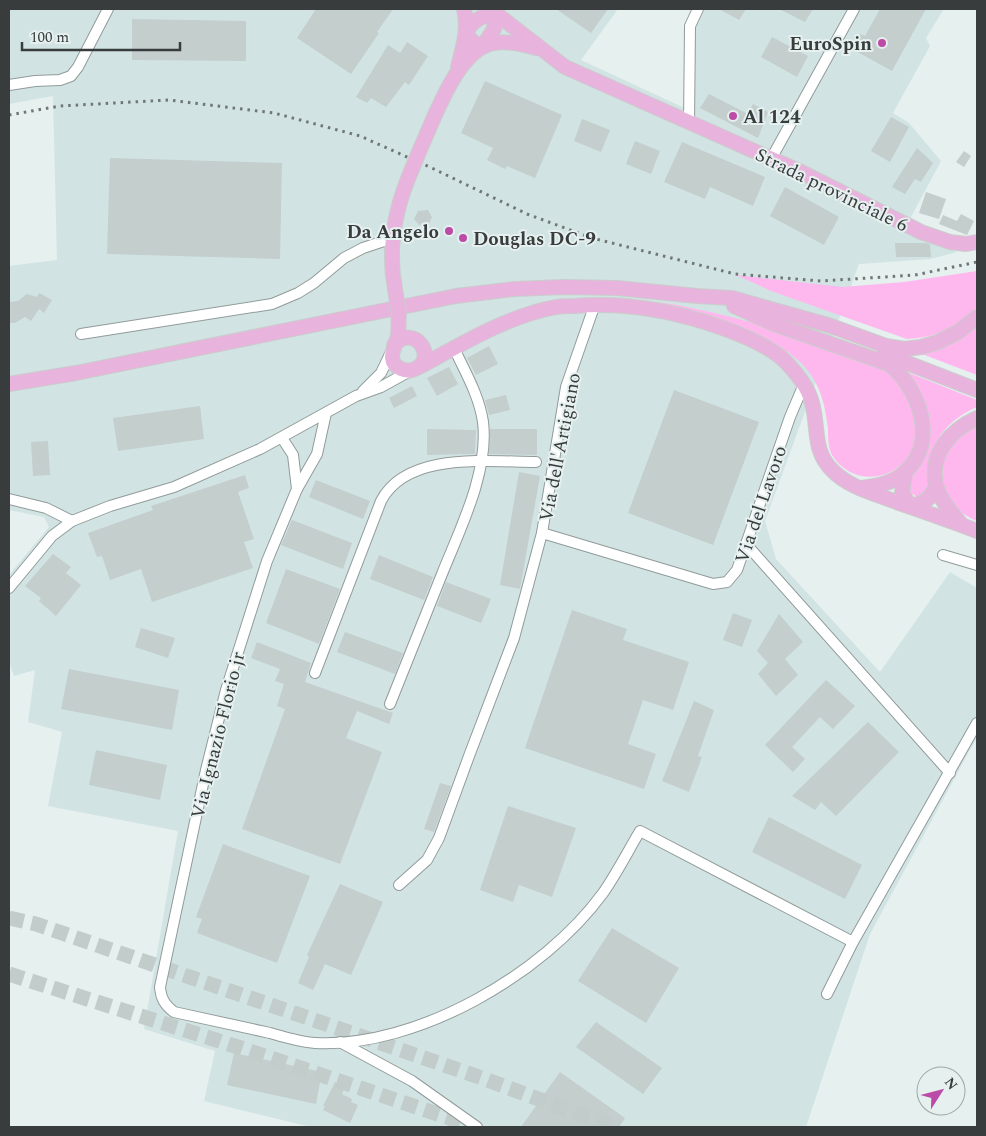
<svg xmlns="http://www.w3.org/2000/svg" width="986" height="1136" font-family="Spectral,serif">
  <rect width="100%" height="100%" fill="#e5f0ef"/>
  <path fill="#d1e4e3" d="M9,9H618L581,60L693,112V27L701,9H944L926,38L930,46L893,113L909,123L941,161L904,230L957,252L930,259L859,264L765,521L776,559L880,672L950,572L977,588V737L870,934L806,1127H311L204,1101L215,1051L144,1029L178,831L48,806L62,732L28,722L35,670L14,676L9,661V575L49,527L44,517L9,510V266L57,260L53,96L9,104Z"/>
  <g fill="#feb8ed">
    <path d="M977,271V308C954,329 938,337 907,339L771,291L736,275L843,287L904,282Z"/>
    <path d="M657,302C682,305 706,311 731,317C774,328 816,339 857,357C868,362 882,366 892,372C897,376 913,401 914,407C916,424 920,443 908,458C888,483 850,484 832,455C828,447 828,437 828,429C825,402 819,380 799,361C760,327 705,316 657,302Z"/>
    <path d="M977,324V375L922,354L951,344Z"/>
    <path d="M907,372L977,400V407C958,415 940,430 933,450C929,461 931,477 930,489L919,498L909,492C909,479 912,471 918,459C921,451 926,442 929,433C934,413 918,388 907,372Z"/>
    <path d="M977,423V521C968,517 958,512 952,503C938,484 939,452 957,436C963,431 971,427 977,423Z"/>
  </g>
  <g fill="#c3cecd">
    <path d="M316,9H393L377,32L379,33L351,74L297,38Z"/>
    <path d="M556,9H608L591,33Z"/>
    <path d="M719,9H746L739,20Z"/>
    <path d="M779,9H813L805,22Z"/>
    <path d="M880,9H926L892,71L852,49L860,34L865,36Z"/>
    <path d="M132,19L246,21V61L132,60Z"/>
    <path d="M772,37L808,56L797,77L761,57Z"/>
    <path d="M407,42L428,56L409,85L405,82L386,107L371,98L367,103L356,97L388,45L400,53Z"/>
    <path d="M485,81L562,115L535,178L507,166L505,169L487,160L493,148L461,133Z"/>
    <path d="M709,94L748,114L753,104L768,112L758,138L700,108Z"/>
    <path d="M891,117L909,127L890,162L871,151Z"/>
    <path d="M582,119L610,130L601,152L574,141Z"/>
    <path d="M635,141L660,151L651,174L626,164Z"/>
    <path d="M682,142L765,177L753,206L710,187L705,199L664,182Z"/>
    <path d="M917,148L933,163L921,182L915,179L905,194L892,187Z"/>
    <path d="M964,151L971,156L964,167L956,162Z"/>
    <path d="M110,158L282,163L280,259L107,254Z"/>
    <path d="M785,187L839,217L824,245L770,216Z"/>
    <path d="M926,192L946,199L939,219L919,213Z"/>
    <path d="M428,210L432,217L429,224L419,225L414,219L418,211Z"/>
    <path d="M961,214L974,221L967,235L939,224L943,215L957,221Z"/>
    <path d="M895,243H926L930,244L931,257H896Z"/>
    <path d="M39,293L52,300L44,313L39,309L31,321L25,317L15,323H9V302L18,301L27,294L37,297Z"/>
    <path d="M489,346L498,364L476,375L467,358Z"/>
    <path d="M449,367L458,384L437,396L427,378Z"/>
    <path d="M412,386L417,396L394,408L389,398Z"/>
    <path d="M674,390L759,422L713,545L628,513Z"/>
    <path d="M506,395L510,410L489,415L485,400Z"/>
    <path d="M200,406L204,439L118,451L113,418Z"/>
    <path d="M427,429L476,430L475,454L427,455Z"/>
    <path d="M490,429H537V455L489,454Z"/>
    <path d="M48,441L50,475L33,476L31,442Z"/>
    <path d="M519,472L540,476L520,589L500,585Z"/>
    <path d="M245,475L249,488L238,492L254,539L244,542L253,568L152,602L141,569L110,580L102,556L97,557L88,533L153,510L151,506Z"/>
    <path d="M316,480L370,501L363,519L309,497Z"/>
    <path d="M292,520L352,543L343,569L281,545Z"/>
    <path d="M53,554L71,567L66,573L81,585L56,616L39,601L41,598L25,586Z"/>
    <path d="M379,555L433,577L424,600L370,579Z"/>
    <path d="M286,569L340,589L319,644L266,623Z"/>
    <path d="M446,582L491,599L481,623L437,606Z"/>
    <path d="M572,610L627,629L623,640L689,662L673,710L643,700L628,744L656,754L644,789L525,748Z"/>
    <path d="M733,613L752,620L742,647L723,640Z"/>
    <path d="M779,614L803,642L785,659L798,675L776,696L758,674L768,663L757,651Z"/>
    <path d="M141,628L175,638L168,658L135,647Z"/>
    <path d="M345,632L403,653L395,674L337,652Z"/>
    <path d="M257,642L311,663L305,682L393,713L389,724L357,711L346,738L382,752L340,864L242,829L285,709L277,706L284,684L275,681L280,669L251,658Z"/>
    <path d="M69,669L179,690L172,730L61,709Z"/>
    <path d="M826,680L855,706L833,729L820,717L792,747L805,759L793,772L765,745Z"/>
    <path d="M694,701L714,710L698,756L702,757L689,792L662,781Z"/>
    <path d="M868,722L899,752L836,816L821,802L815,810L792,796Z"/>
    <path d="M96,750L167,765L160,800L89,785Z"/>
    <path d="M440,783L451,786L434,832L424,829Z"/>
    <path d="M508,806L576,828L552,897L519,885L513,902L480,890Z"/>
    <path d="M769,817L862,865L845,899L752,852Z"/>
    <path d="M223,844L310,876L277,963L197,933L202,919L196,917Z"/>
    <path d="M340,884L383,902L351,975L325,964L313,990L298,983L309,957L307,955Z"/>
    <path d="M612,928L679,968L646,1023L578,981Z"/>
    <path d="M596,1022L662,1068L643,1094L576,1047Z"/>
    <path d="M234,1053L322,1072L316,1104L227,1085Z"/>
    <path d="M560,1072L625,1118L619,1127H521Z"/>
    <path d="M335,1082L345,1087L342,1094L352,1099L351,1102L358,1105L350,1123L323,1110L325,1106H323Z"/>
  </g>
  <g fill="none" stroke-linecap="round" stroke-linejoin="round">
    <g stroke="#c2cccb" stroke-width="15" stroke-dasharray="15 8" stroke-linecap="butt">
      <path d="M9,918L36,924L482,1078L614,1127"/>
      <path d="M9,974L241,1048L476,1127"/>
    </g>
    <g stroke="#919b9a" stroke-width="12">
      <g id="minor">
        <path d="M9,85L35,81L60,80L71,76L78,67L108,9"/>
        <path d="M689,123L690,26L698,9"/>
        <path d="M771,159L854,9"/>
        <path d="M81,334L272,304L298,293L314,283L344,258L363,248L393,238"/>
        <path d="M363,391L381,373L392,350"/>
        <path d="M326,413L317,454L297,489L267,561L226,690L206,770L160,987C161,999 165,1005 174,1012C206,1019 238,1026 270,1033C284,1037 300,1042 315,1043C417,1048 544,974 603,893C617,873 628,851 640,831L853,942"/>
        <path d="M282,438L293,455L297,489"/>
        <path d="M9,499L46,508L72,521"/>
        <path d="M542,533L713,584L727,582L737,570L790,417L804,384"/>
        <path d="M746,544L950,773"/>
        <path d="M943,555L977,565"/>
        <path d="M9,588L52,536L72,521L110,506L174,487L260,449L356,396L381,387L410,371"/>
        <path d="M315,673L381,501C407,451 489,462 536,462"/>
        <path d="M390,704C407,661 424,618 442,574C460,529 489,472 483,422C479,395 465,372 454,348"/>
        <path d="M399,885L427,860L439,838L469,756L514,638L542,533L566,387L595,304"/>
        <path d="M827,994L853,942L977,723"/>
        <path d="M340,1042L412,1081L477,1127"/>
      </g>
    </g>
    <g stroke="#cbcccc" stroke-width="16">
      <g id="major">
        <path d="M490,9L565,67L799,171L921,232L950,242L966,244L977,242"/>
        <path d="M495,13L494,29L483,46C474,44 471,41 466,33C472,20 482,16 495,13Z"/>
        <path d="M458,67C463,48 469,28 464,9"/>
        <path d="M421,147C435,117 458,48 494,43C508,41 523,44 536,48"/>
        <path d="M395,289C387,248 395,208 412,169"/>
        <path d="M734,306L774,324L889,364C919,388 939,442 905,472C894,483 876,486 862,488"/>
        <path d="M394,345C414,323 437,356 417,368C412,371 406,371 401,369C384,361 396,347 398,335C399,328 398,321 399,315"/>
        <path d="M884,354L977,390"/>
        <path d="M419,367C462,344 507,316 556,307C563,306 569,306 575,306C619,302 663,309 705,322C730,330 767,343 786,362C797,374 808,387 812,403C819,427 812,450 832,470C849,488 877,494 899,503C925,512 951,521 977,531"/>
        <path d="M9,384L76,373L456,296L514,289L565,287L617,288L697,296L732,298L828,325L886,346L904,349L921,347L938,342L958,332L977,317"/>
        <path d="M905,473L902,493L910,506"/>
        <path d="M910,506C925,503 930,500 936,486"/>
        <path d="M961,524C952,513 939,499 936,485C929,453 951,430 977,418"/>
      </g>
    </g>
    <use href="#minor" stroke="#fff" stroke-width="10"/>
    <use href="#major" stroke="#e8b4dd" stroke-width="14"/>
    <path stroke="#707676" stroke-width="3" stroke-dasharray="2.5 5" stroke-linecap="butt" d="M9,115L60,106L169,100L274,113L360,136L434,169L527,214L592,238L735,274L821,281L915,275L977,262"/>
    <g stroke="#cbcccc" stroke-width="16" stroke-linecap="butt">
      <g id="major-bridge">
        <path d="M412,169L421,147"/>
        <path d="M395,289L399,315"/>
      </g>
    </g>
    <use href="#major-bridge" stroke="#e8b4dd" stroke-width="14"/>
  </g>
  <g fill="#bc4ba7" stroke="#e5f0ef" stroke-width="2">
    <circle cx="882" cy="43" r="5"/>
    <circle cx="733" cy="116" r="5"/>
    <circle cx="449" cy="231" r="5"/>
    <circle cx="463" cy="238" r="5"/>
  </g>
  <g text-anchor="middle" stroke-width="4" stroke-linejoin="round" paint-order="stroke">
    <g font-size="19" font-weight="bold" fill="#383c3c" stroke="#e5f0ef" text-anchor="end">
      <text x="872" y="50">EuroSpin</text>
      <text x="743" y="123" text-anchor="start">Al 124</text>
      <text x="439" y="238">Da Angelo</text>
      <text x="473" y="245" text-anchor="start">Douglas DC-9</text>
    </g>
    <g font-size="19" fill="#383c3c" stroke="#e5f0ef">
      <text transform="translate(832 189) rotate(26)" y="7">Strada provinciale 6</text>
      <text transform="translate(559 447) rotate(-79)" y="7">Via dell'Artigiano</text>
      <text transform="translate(760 504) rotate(-71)" y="7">Via del Lavoro</text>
      <text transform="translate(217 735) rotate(-76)" y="7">Via Ignazio Florio jr</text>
    </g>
  </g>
  <rect width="986" height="1136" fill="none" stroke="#383c3c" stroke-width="20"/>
  <g transform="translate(941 1091) rotate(54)"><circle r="24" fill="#e5f0ef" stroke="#a0a8a7"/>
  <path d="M0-4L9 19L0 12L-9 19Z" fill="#bc4ba7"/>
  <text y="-8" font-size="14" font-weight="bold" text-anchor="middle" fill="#383c3c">N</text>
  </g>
  <path d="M22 42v8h158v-8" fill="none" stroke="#383c3c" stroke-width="2.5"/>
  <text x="30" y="42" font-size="15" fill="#383c3c" stroke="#e5f0ef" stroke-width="4" paint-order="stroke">100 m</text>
</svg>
